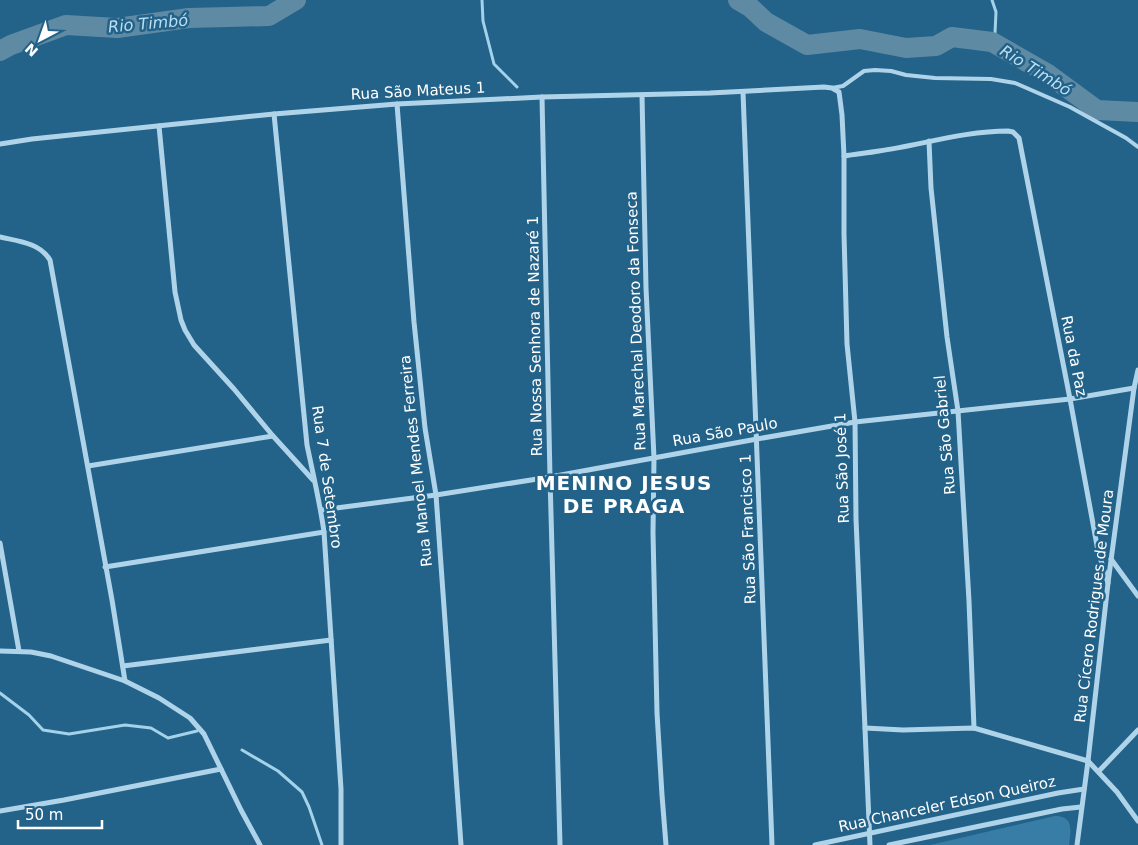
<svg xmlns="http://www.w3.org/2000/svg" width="1138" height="845" font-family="'DejaVu Sans',sans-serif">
  <rect width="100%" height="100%" fill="#236289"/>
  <path fill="#377da6" d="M1055,816C1074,816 1071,831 1069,845H930Z"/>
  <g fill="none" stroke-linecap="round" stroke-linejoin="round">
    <g stroke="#a3d2eb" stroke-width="3">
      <path d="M482,0L483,21L494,64L517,87"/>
      <path d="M992,42L995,33L996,12L992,0"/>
      <path d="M0,693L29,715L43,730L69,734L125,725L151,728L168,738L197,731"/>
      <path d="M242,750L278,771L302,792L309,807L322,845"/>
    </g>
    <g stroke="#5f8aa4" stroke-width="20">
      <path d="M738,0L750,7L766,22L807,45L860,39L906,48L936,46L952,37L992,42L1048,74L1097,110L1138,112"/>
      <path d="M0,51L11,45L66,25L117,28L189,18L269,16L296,0"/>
    </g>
    <path stroke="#afd4ea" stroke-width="4" d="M832,88L843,86L864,71L875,70L891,71L906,75L935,78L991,79L1015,83L1070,107L1126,138L1138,147"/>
    <g stroke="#afd4ea" stroke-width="5">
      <path d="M743,92L772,845"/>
      <path d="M642,95L646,288L654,458L653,533L657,713L662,795L666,845"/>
      <path d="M542,97L550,477L560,845"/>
      <path d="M397,104L414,322L425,428L436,495L461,845"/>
      <path d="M274,114L307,445C313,474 320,503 324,532L341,789V845"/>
      <path d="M159,126L175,292L181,320L185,330L194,345L234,389L273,436L313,480"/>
      <path d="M929,141L931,188L940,272L947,337L958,411L969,601L974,728"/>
      <path d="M0,144L32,139L274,114L397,104L542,97L710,93L824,87L832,88L839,92L842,115L844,156V234L847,344L855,422L856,519L870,845"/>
      <path d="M844,156C856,154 867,153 879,151C921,145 964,131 1008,131L1013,132L1019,138L1070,399L1098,551L1108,583"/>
      <path d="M0,237C18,241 40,243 50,260L112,600L125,681"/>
      <path d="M88,466L273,436"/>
      <path d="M321,510L436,495L550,477L757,439L855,422L1070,399L1134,388"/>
      <path d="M0,543L19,651"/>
      <path d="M1111,559L1138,596"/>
      <path d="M105,567L324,532"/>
      <path d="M0,651L31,652L51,656L125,681L159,698L190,718L204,734L241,810L260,845"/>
      <path d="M123,666L331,640"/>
      <path d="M865,728L903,730L974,728L1088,761L1117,792L1138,821"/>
      <path d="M1099,771L1138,730"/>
      <path d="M0,811L64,800L221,769"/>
      <path d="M815,845L1058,793L1084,789"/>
      <path d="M889,845L1062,809L1081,807"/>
      <path d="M1077,845L1088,761L1108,583L1134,388L1138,370"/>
    </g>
  </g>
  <g text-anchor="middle" stroke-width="5" stroke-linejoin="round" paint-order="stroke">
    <g font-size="15" fill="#fff" stroke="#236289">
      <text transform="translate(418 91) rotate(-3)" y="5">Rua São Mateus 1</text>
      <text transform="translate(636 321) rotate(-92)" y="5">Rua Marechal Deodoro da Fonseca</text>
      <text transform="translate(535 336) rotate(-91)" y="5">Rua Nossa Senhora de Nazaré 1</text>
      <text transform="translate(1074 356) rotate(79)" y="5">Rua da Paz</text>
      <text transform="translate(725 432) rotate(-10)" y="5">Rua São Paulo</text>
      <text transform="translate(945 435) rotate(-95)" y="5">Rua São Gabriel</text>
      <text transform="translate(416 461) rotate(-96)" y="5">Rua Manoel Mendes Ferreira</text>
      <text transform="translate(842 468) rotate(-92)" y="5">Rua São José 1</text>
      <text transform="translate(327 477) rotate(82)" y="5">Rua 7 de Setembro</text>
      <text transform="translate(748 529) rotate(-92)" y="5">Rua São Francisco 1</text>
      <text transform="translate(1094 606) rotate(-83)" y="5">Rua Cícero Rodrigues de Moura</text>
      <text transform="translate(947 804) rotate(-12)" y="5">Rua Chanceler Edson Queiroz</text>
    </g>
    <g font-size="16" font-style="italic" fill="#bbdef1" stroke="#236289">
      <text transform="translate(148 23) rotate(-5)" y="6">Rio Timbó</text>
      <text transform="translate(1036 70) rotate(32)" y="6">Rio Timbó</text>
    </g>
    <g font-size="20" font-weight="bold" letter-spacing="1" fill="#fff" stroke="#236289">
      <text x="624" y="490">MENINO JESUS<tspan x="624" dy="23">DE PRAGA</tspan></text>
    </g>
  </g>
  <g transform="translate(40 40) rotate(221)" stroke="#236289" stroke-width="4" paint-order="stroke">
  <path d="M0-4L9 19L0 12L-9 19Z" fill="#ffffff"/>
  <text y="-8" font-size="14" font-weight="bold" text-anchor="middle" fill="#ffffff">N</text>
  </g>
  <path d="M18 820v8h84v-8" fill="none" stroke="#ffffff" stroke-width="2.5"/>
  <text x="25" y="820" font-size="15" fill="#ffffff" stroke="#236289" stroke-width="4" paint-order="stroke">50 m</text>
</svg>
